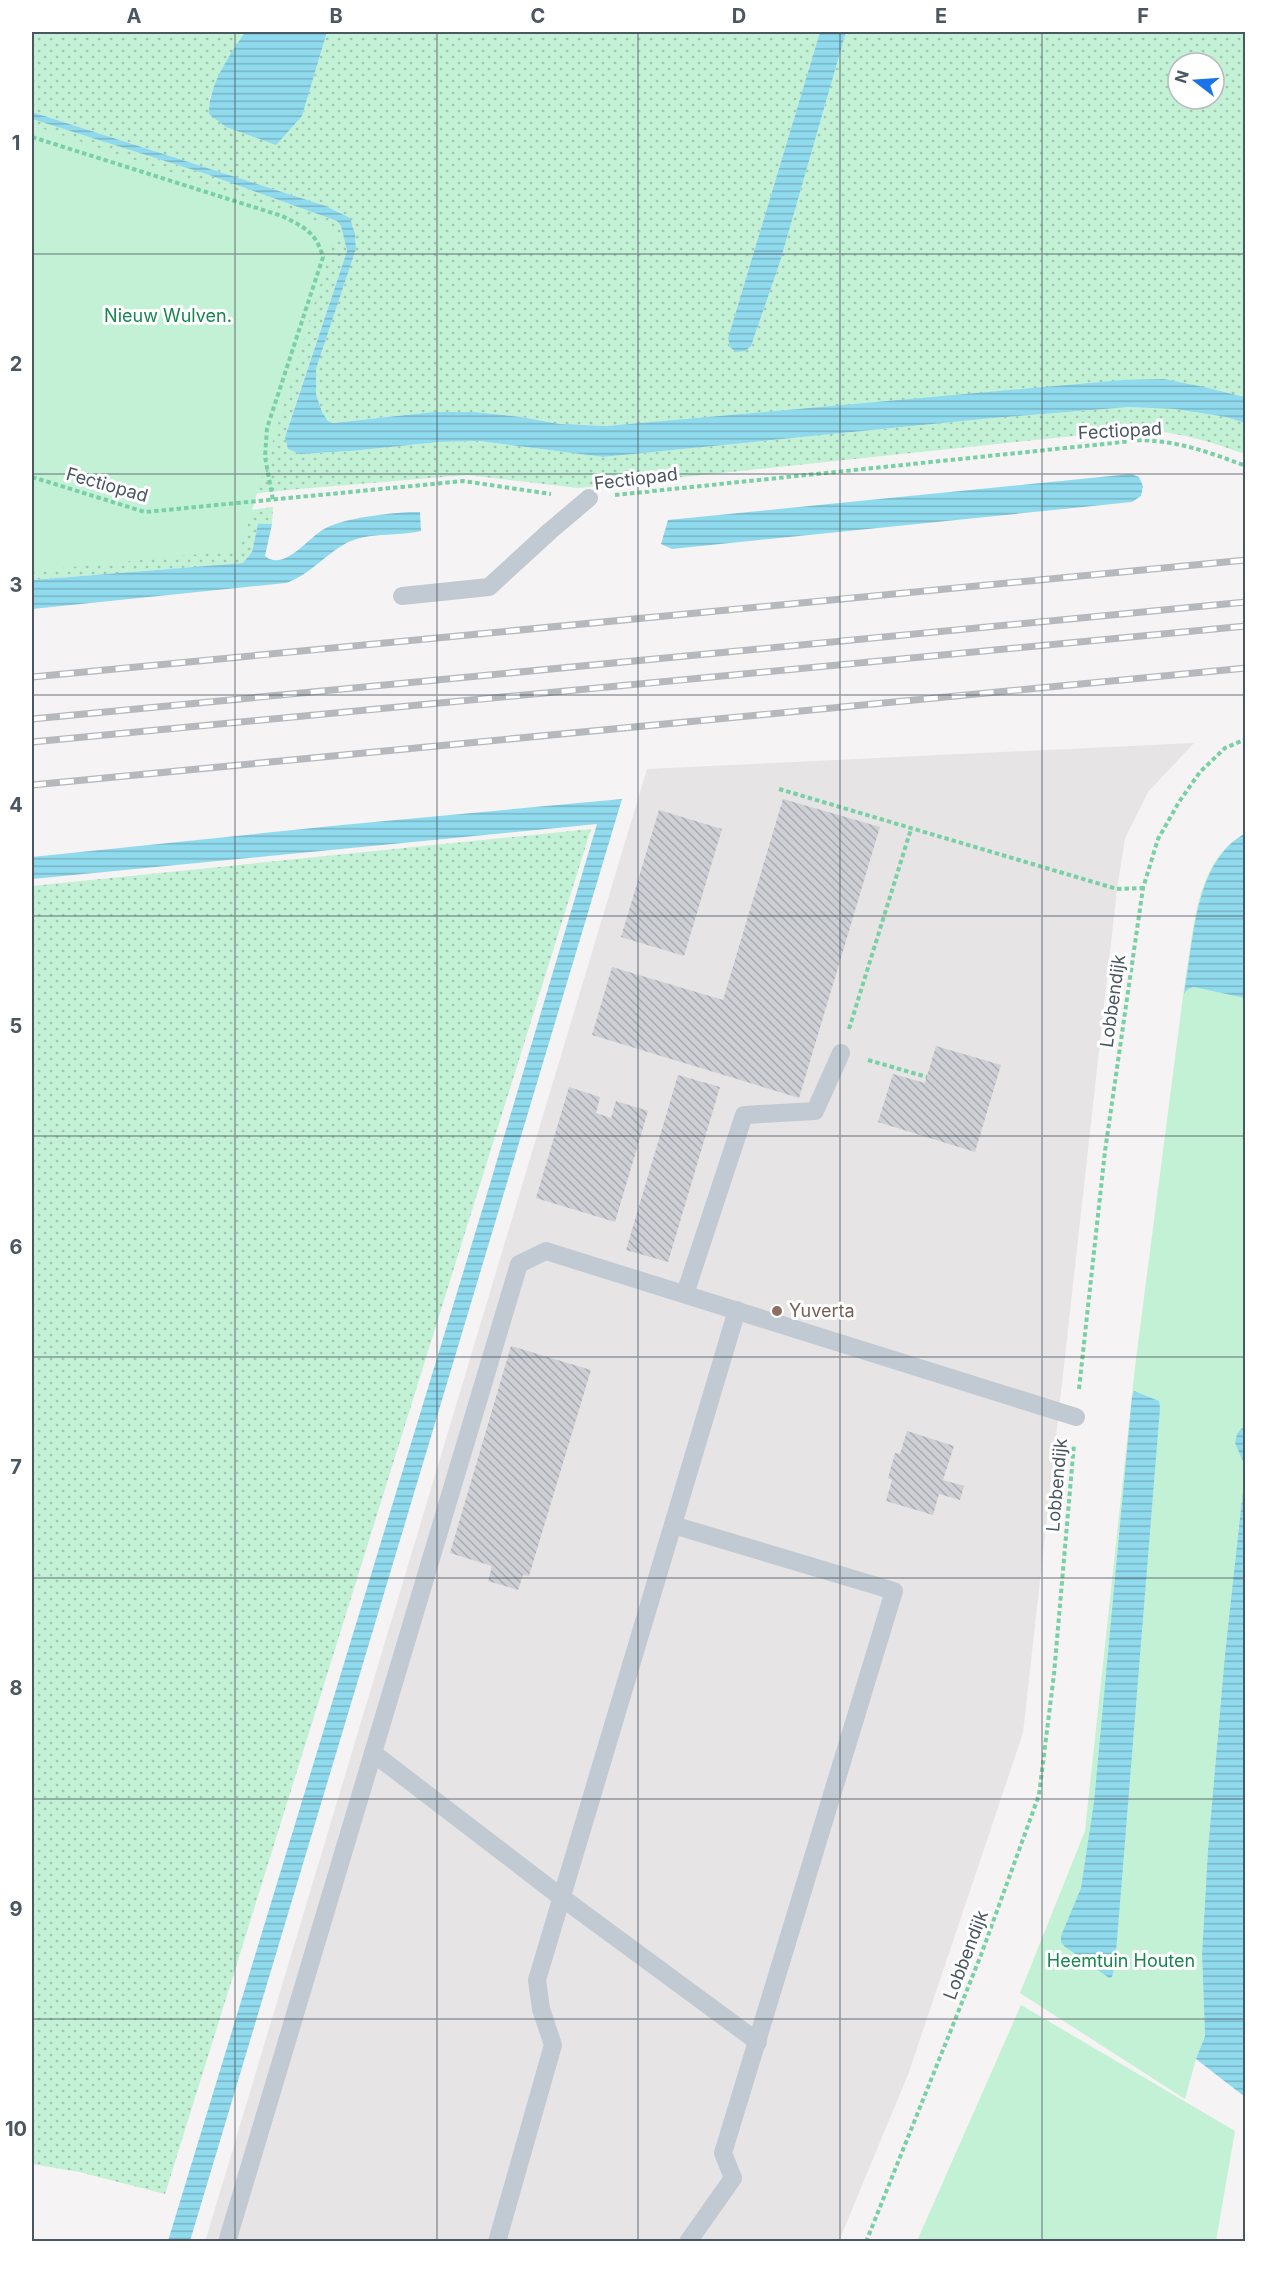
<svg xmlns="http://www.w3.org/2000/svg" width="1277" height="2273" font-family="Inter,sans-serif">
  <defs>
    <pattern id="grass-dots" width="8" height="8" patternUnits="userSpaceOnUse" patternTransform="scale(1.5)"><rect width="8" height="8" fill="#c3f1d5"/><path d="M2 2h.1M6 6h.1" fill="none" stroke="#a0c6b0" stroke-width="1.8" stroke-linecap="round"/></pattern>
    <pattern id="water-rules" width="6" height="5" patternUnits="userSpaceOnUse" patternTransform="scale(1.5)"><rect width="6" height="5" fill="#90daee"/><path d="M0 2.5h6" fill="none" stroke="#78b4c4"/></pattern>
    <pattern id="building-back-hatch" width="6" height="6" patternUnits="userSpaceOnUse" patternTransform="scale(1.5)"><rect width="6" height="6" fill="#cdcfd5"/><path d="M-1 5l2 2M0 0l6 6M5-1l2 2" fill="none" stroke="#a8abb0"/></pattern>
  </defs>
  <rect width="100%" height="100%" fill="#f5f3f3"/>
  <path fill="#e6e4e5" d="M1194,743L1148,792L1125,838L1117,889L1023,1733L909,2072L839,2241L205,2242L647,769Z"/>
  <g fill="url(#grass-dots)" fill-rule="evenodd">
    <path d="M32,32H245L218,77L209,99L302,116L327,32H820L728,338L730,346H751L780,262L846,32H1245V397L1204,387L721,417L607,426L560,424L521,417L475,412H433L333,423L328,421L322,412L316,394V369L356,249V242L353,226L339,212L326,206L32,112ZM1178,63H1214V99H1178Z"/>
    <path d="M32,119L209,175L337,221L341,226L347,251L285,436L300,454L351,451L440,442L479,441L603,457L983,419L1129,407L1175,409L1226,417L1245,423V454C1205,440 1173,430 1130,430L578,488L467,475L287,490L234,496L32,154Z"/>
    <path d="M273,507L272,524L258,525L252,552L244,563L32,580V559L234,512Z"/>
    <path d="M591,829L165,2194L79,2172L32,2164V886Z"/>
  </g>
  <g fill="#c3f1d5">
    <path d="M32,125L337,229L240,550L32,571Z"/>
    <path d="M1245,833L1246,1428H1242L1235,1443L1241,1454L1246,1473L1225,1654L1208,1849L1202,1954L1205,2036L1196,2059L1185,2099L1020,1993L1085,1831L1135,1367L1185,981C1193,938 1194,885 1223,851C1229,844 1238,838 1245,833Z"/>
    <path d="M1021,2005L1235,2131L1216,2241H917Z"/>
  </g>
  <g fill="url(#water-rules)">
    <path d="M245,32H327L302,116L276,145L226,127L209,114C209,83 229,57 245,32Z"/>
    <path d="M820,32H846L780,262L751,346L745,351L736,352L730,347L728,338Z"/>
    <path d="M32,112L326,206L350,218L355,234L356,249L316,369V394L322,412L328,421L333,423L433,412H475L521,417L560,424L607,426L1123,380L1164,379L1204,387L1245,397V423L1226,417L1175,409L1129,407L983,419L603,457L479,441L440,442L351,451L300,454L288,449L285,437L347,251L341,226L337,221L209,175L32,119Z"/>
    <path d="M1131,474L1139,477L1143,486L1141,496L1132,502L672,549L661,544L668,520Z"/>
    <path d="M420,512L421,531C396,537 366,531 343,545C323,557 309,575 286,583L32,609V580L243,563L252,552L258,524H272L265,556C284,572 308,538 324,529C341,518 399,511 420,512Z"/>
    <path d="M622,799L190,2241H168L484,1204L597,824L32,879V857L342,825Z"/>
    <path d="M1245,833V998L1194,987L1188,989L1184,994C1192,950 1194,885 1224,851C1229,844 1238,838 1245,833Z"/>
    <path d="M1134,1391L1159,1401L1160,1408L1115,1965L1112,1977L1109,1978L1064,1946L1061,1942V1936L1081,1888L1094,1802L1132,1397Z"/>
    <path d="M1242,1428H1245V1466L1235,1443L1237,1434Z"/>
    <path d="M1245,1473L1246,1971L1244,2001L1246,2009L1245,2097L1196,2059L1205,2036L1202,1954L1208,1849L1225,1654Z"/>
  </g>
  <g fill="url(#building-back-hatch)">
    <path d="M783,799L880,827L799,1098L592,1035L612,967L723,1000Z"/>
    <path d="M659,810L722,829L684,956L621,937Z"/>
    <path d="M936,1046L1001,1065L975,1152L878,1122L893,1074L925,1083Z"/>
    <path d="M678,1075L720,1087L668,1262L626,1250Z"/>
    <path d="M569,1087L600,1097L596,1113L611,1118L616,1101L648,1111L615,1222L536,1198Z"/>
    <path d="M511,1346L591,1370L529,1576L523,1575L518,1590L488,1581L492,1566L450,1553Z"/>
    <path d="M907,1431L954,1446L943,1480L964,1486L960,1500L939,1494L933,1515L886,1501L892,1480L888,1478L895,1453L900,1454Z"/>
  </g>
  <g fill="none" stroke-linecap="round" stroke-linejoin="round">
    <g stroke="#7ad0a6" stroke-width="4" stroke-dasharray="4.5 3" stroke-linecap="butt">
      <path d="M32,137L282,216C304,227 316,232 323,257L267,428L265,457L273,500"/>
      <path d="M32,477L145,512L463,481L551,494"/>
      <path d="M615,495L1142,440C1182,442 1208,452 1246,466"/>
      <path d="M779,789L1117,889L1143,888"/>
      <path d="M849,1029L911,829"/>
      <path d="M868,1060L927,1077"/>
      <path d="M1079,1389L1105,1151L1143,888L1158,839L1179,802L1200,772L1225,748L1246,739"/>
      <path d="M866,2242L981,1955L1039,1795L1054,1674L1074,1444"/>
    </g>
    <g stroke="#c1cad2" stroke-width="18">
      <path d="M402,596L489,587L550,531L589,498"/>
      <path d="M685,1294L744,1115L815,1111L841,1053"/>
      <path d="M673,1525L894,1591L723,2153L733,2178L688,2242"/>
      <path d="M373,1753L561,1897L758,2042"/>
      <path d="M227,2242L519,1264L546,1251L1076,1417"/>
      <path d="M497,2242L553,2045L541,2009L537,1980L737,1310"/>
    </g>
    <g stroke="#b5b8bd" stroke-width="7">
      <g id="rail">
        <path d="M32,677L1246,560"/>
        <path d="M32,719L1246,602"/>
        <path d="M32,742L1246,626"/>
        <path d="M32,785L1246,668"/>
      </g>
    </g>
    <use href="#rail" stroke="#fff" stroke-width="4.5" stroke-dasharray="14" stroke-linecap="butt"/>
  </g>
  <path fill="none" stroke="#4a5661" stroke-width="1.5" stroke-opacity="0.55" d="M235,32V2242M437,32V2242M638,32V2242M840,32V2242M1042,32V2242M32,254H1246M32,474H1246M32,695H1246M32,916H1246M32,1136H1246M32,1357H1246M32,1578H1246M32,1799H1246M32,2019H1246"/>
  <circle fill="#8d6e63" stroke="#fff" stroke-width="2" cx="777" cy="1311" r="6"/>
  <g text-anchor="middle" stroke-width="6" stroke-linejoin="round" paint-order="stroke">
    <g font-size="18" fill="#17864f" stroke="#fff">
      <text x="168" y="322">Nieuw Wulven.</text>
      <text x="1121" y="1967">Heemtuin Houten</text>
    </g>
    <g font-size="18" fill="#4a5661" stroke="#fff">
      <text transform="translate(1120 431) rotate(-3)" y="6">Fectiopad</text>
      <text transform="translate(636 479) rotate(-7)" y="6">Fectiopad</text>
      <text transform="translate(107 485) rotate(16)" y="6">Fectiopad</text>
      <text transform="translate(1113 1001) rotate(-82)" y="6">Lobbendijk</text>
      <text transform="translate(1057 1485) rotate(-85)" y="6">Lobbendijk</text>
      <text transform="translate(966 1955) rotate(-69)" y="6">Lobbendijk</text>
    </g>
    <g font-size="18" fill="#785e54" stroke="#fff" text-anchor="start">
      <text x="789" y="1317">Yuverta</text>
    </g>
  </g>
  <rect width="1277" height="2273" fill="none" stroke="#ffffff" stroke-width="66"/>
  <g transform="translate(1196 81) rotate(287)"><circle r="28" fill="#ffffff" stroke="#b7bbc0" stroke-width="1.5"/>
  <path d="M0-4.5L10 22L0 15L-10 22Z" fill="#1a73e8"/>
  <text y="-9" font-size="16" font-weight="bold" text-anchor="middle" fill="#4a5661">N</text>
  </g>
  <rect x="33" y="33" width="1211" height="2207" fill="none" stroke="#4a5661" stroke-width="2"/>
  <g font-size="20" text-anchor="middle" font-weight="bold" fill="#4a5661">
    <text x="134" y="23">A</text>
    <text x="336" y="23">B</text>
    <text x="538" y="23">C</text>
    <text x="739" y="23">D</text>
    <text x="941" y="23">E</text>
    <text x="1143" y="23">F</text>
    <text x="16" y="150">1</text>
    <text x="16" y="371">2</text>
    <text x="16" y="592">3</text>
    <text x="16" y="812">4</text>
    <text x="16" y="1033">5</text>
    <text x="16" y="1254">6</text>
    <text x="16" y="1474">7</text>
    <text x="16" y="1695">8</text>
    <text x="16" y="1916">9</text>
    <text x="16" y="2136">10</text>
  </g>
</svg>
